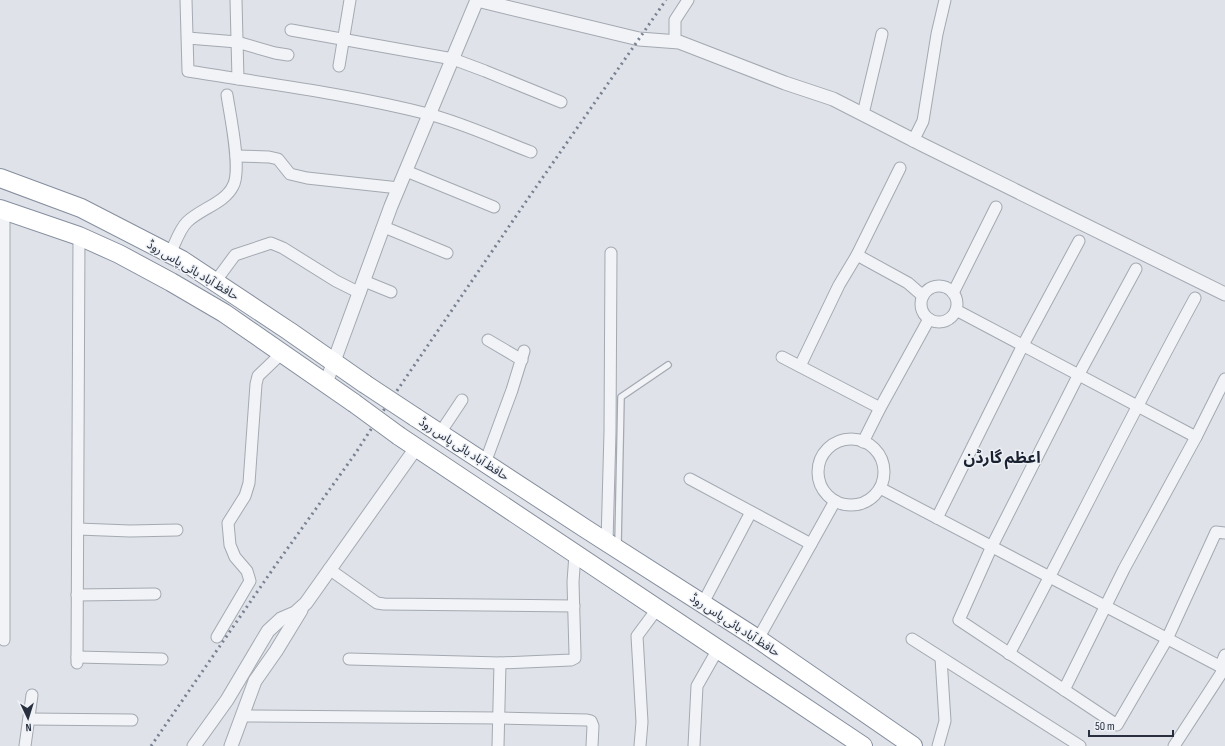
<svg xmlns="http://www.w3.org/2000/svg" width="1225" height="746" font-family="'Sofia Sans Condensed','Noto Sans Arabic',sans-serif">
  <rect width="100%" height="100%" fill="#dfe2e8"/>
  <g fill="none" stroke-linecap="round" stroke-linejoin="round">
    <g stroke="#a4a9b2" stroke-width="8">
      <path id="service" d="M618,545L621,397L668,365"/>
    </g>
    <g stroke="#a4a9b2" stroke-width="13">
      <g id="minor">
        <path d="M186,0L188,71C269,84 349,94 428,114C463,123 497,139 531,152"/>
        <path d="M236,0L238,79"/>
        <path d="M291,30L453,59L485,71L561,102"/>
        <path d="M188,38L237,42L275,53L288,55"/>
        <path d="M675,41V20L688,0"/>
        <path d="M339,66L350,0"/>
        <path d="M863,114L882,34"/>
        <path d="M913,141L923,121L937,34L945,0"/>
        <path d="M236,156L269,157L278,159L290,174L307,178L399,188"/>
        <path d="M406,171L494,207"/>
        <path d="M384,227L447,253"/>
        <path d="M170,254C175,244 179,230 187,222C200,209 225,203 233,186C242,170 230,115 227,95"/>
        <path d="M857,255L908,283L923,296"/>
        <path d="M1136,269L1079,374L992,546L959,620L1117,725L1167,639L1216,532L1225,533"/>
        <path d="M364,281L391,292"/>
        <path d="M215,282L235,255L271,243L283,248L336,281L360,293"/>
        <circle cx="939" cy="304" r="18"/>
        <path d="M953,293L996,207"/>
        <path d="M956,310L1196,437"/>
        <path d="M488,340L522,360"/>
        <path d="M782,357L880,408"/>
        <path d="M800,366L839,285L857,255L900,168"/>
        <path d="M440,433L462,400"/>
        <circle cx="851" cy="472" r="33"/>
        <path d="M863,442L880,408L929,319"/>
        <path d="M485,463L512,390L524,351"/>
        <path d="M690,479L811,544"/>
        <path d="M880,488L1225,669"/>
        <path d="M937,518L1023,345L1079,241"/>
        <path d="M78,529L130,531L177,530"/>
        <path d="M607,542L610,432L611,253"/>
        <path d="M329,569L377,603L384,604L574,606"/>
        <path d="M77,595L155,594"/>
        <path d="M703,603L751,512"/>
        <path d="M217,637L250,581L247,571L235,557L230,545L228,523L245,496L249,483L256,384L258,376L282,353"/>
        <path d="M758,639L835,501"/>
        <path d="M912,639L1080,746"/>
        <path d="M4,640V210"/>
        <path d="M1009,654C1072,536 1131,415 1195,298"/>
        <path d="M77,657L162,659"/>
        <path d="M349,659L500,663L571,660L575,658V654L573,582L575,554"/>
        <path d="M77,663L79,236"/>
        <path d="M1220,667L1225,655"/>
        <path d="M1064,690L1124,569L1196,437L1225,379"/>
        <path d="M243,716L499,718L587,720L591,721L593,726L592,746"/>
        <path d="M29,719L132,720"/>
        <path d="M25,746L32,695"/>
        <path d="M498,746L500,663"/>
        <path d="M640,746L642,722L637,636L657,609"/>
        <path d="M694,746L697,686L718,649"/>
        <path d="M938,746L945,721L941,658"/>
        <path d="M1174,746L1224,669"/>
      </g>
    </g>
    <g stroke="#a4a9b2" stroke-width="15">
      <g id="tertiary">
        <path d="M477,0L639,39L679,42L785,83L833,99L923,145L1225,294"/>
        <path d="M326,383L391,206L477,0"/>
        <path d="M194,746L227,700L268,631L281,619L295,613L306,603L416,448"/>
        <path d="M231,746L255,681L276,651L301,610"/>
      </g>
    </g>
    <g stroke="#868f9f" stroke-width="20">
      <g id="trunk">
        <path d="M0,178L81,208L182,260L289,331L365,384"/>
        <path d="M0,209L79,236L119,254L171,282L224,313L354,403"/>
        <path d="M415,417L586,529L758,639L913,746"/>
        <path d="M399,436L863,746"/>
      </g>
    </g>
    <use href="#service" stroke="#f1f3f6" stroke-width="5.5"/>
    <use href="#minor" stroke="#f1f3f6" stroke-width="11"/>
    <use href="#tertiary" stroke="#f1f3f6" stroke-width="13"/>
    <use href="#trunk" stroke="#fff" stroke-width="18"/>
    <path stroke="#788191" stroke-width="3" stroke-dasharray="2 4" stroke-linecap="butt" d="M151,746L275,566L355,454L377,420L525,203L666,0"/>
    <g stroke="#868f9f" stroke-width="20" stroke-linecap="butt">
      <g id="trunk-bridge">
        <path d="M365,384L415,417"/>
        <path d="M354,403L399,436"/>
      </g>
    </g>
    <use href="#trunk-bridge" stroke="#fff" stroke-width="18"/>
  </g>
  <g text-anchor="middle" stroke-width="3" stroke-linejoin="round" paint-order="stroke">
    <g font-size="12" fill="#28303f" stroke="#eef1f6">
      <text transform="translate(193 270) rotate(31)" y="4">حافظ آباد بائی پاس روڈ</text>
      <text transform="translate(464 449) rotate(33)" y="4">حافظ آباد بائی پاس روڈ</text>
      <text transform="translate(735 625) rotate(33)" y="4">حافظ آباد بائی پاس روڈ</text>
    </g>
    <g font-size="16" font-weight="bold" fill="#1a2130" stroke="#eef1f6">
      <text x="1002" y="463">اعظم گارڈن</text>
    </g>
  </g>
  <g transform="translate(28 718) rotate(176)" stroke="#eef1f6" stroke-width="3" paint-order="stroke">
  <path d="M0-3L7 15L0 10L-7 15Z" fill="#28303f"/>
  <text y="-6" font-size="11" font-weight="bold" text-anchor="middle" fill="#28303f">N</text>
  </g>
  <path d="M1089 730v6h84v-6" fill="none" stroke="#28303f" stroke-width="2"/>
  <text x="1095" y="730" font-size="12" fill="#28303f" stroke="#eef1f6" stroke-width="3" paint-order="stroke">50 m</text>
</svg>
